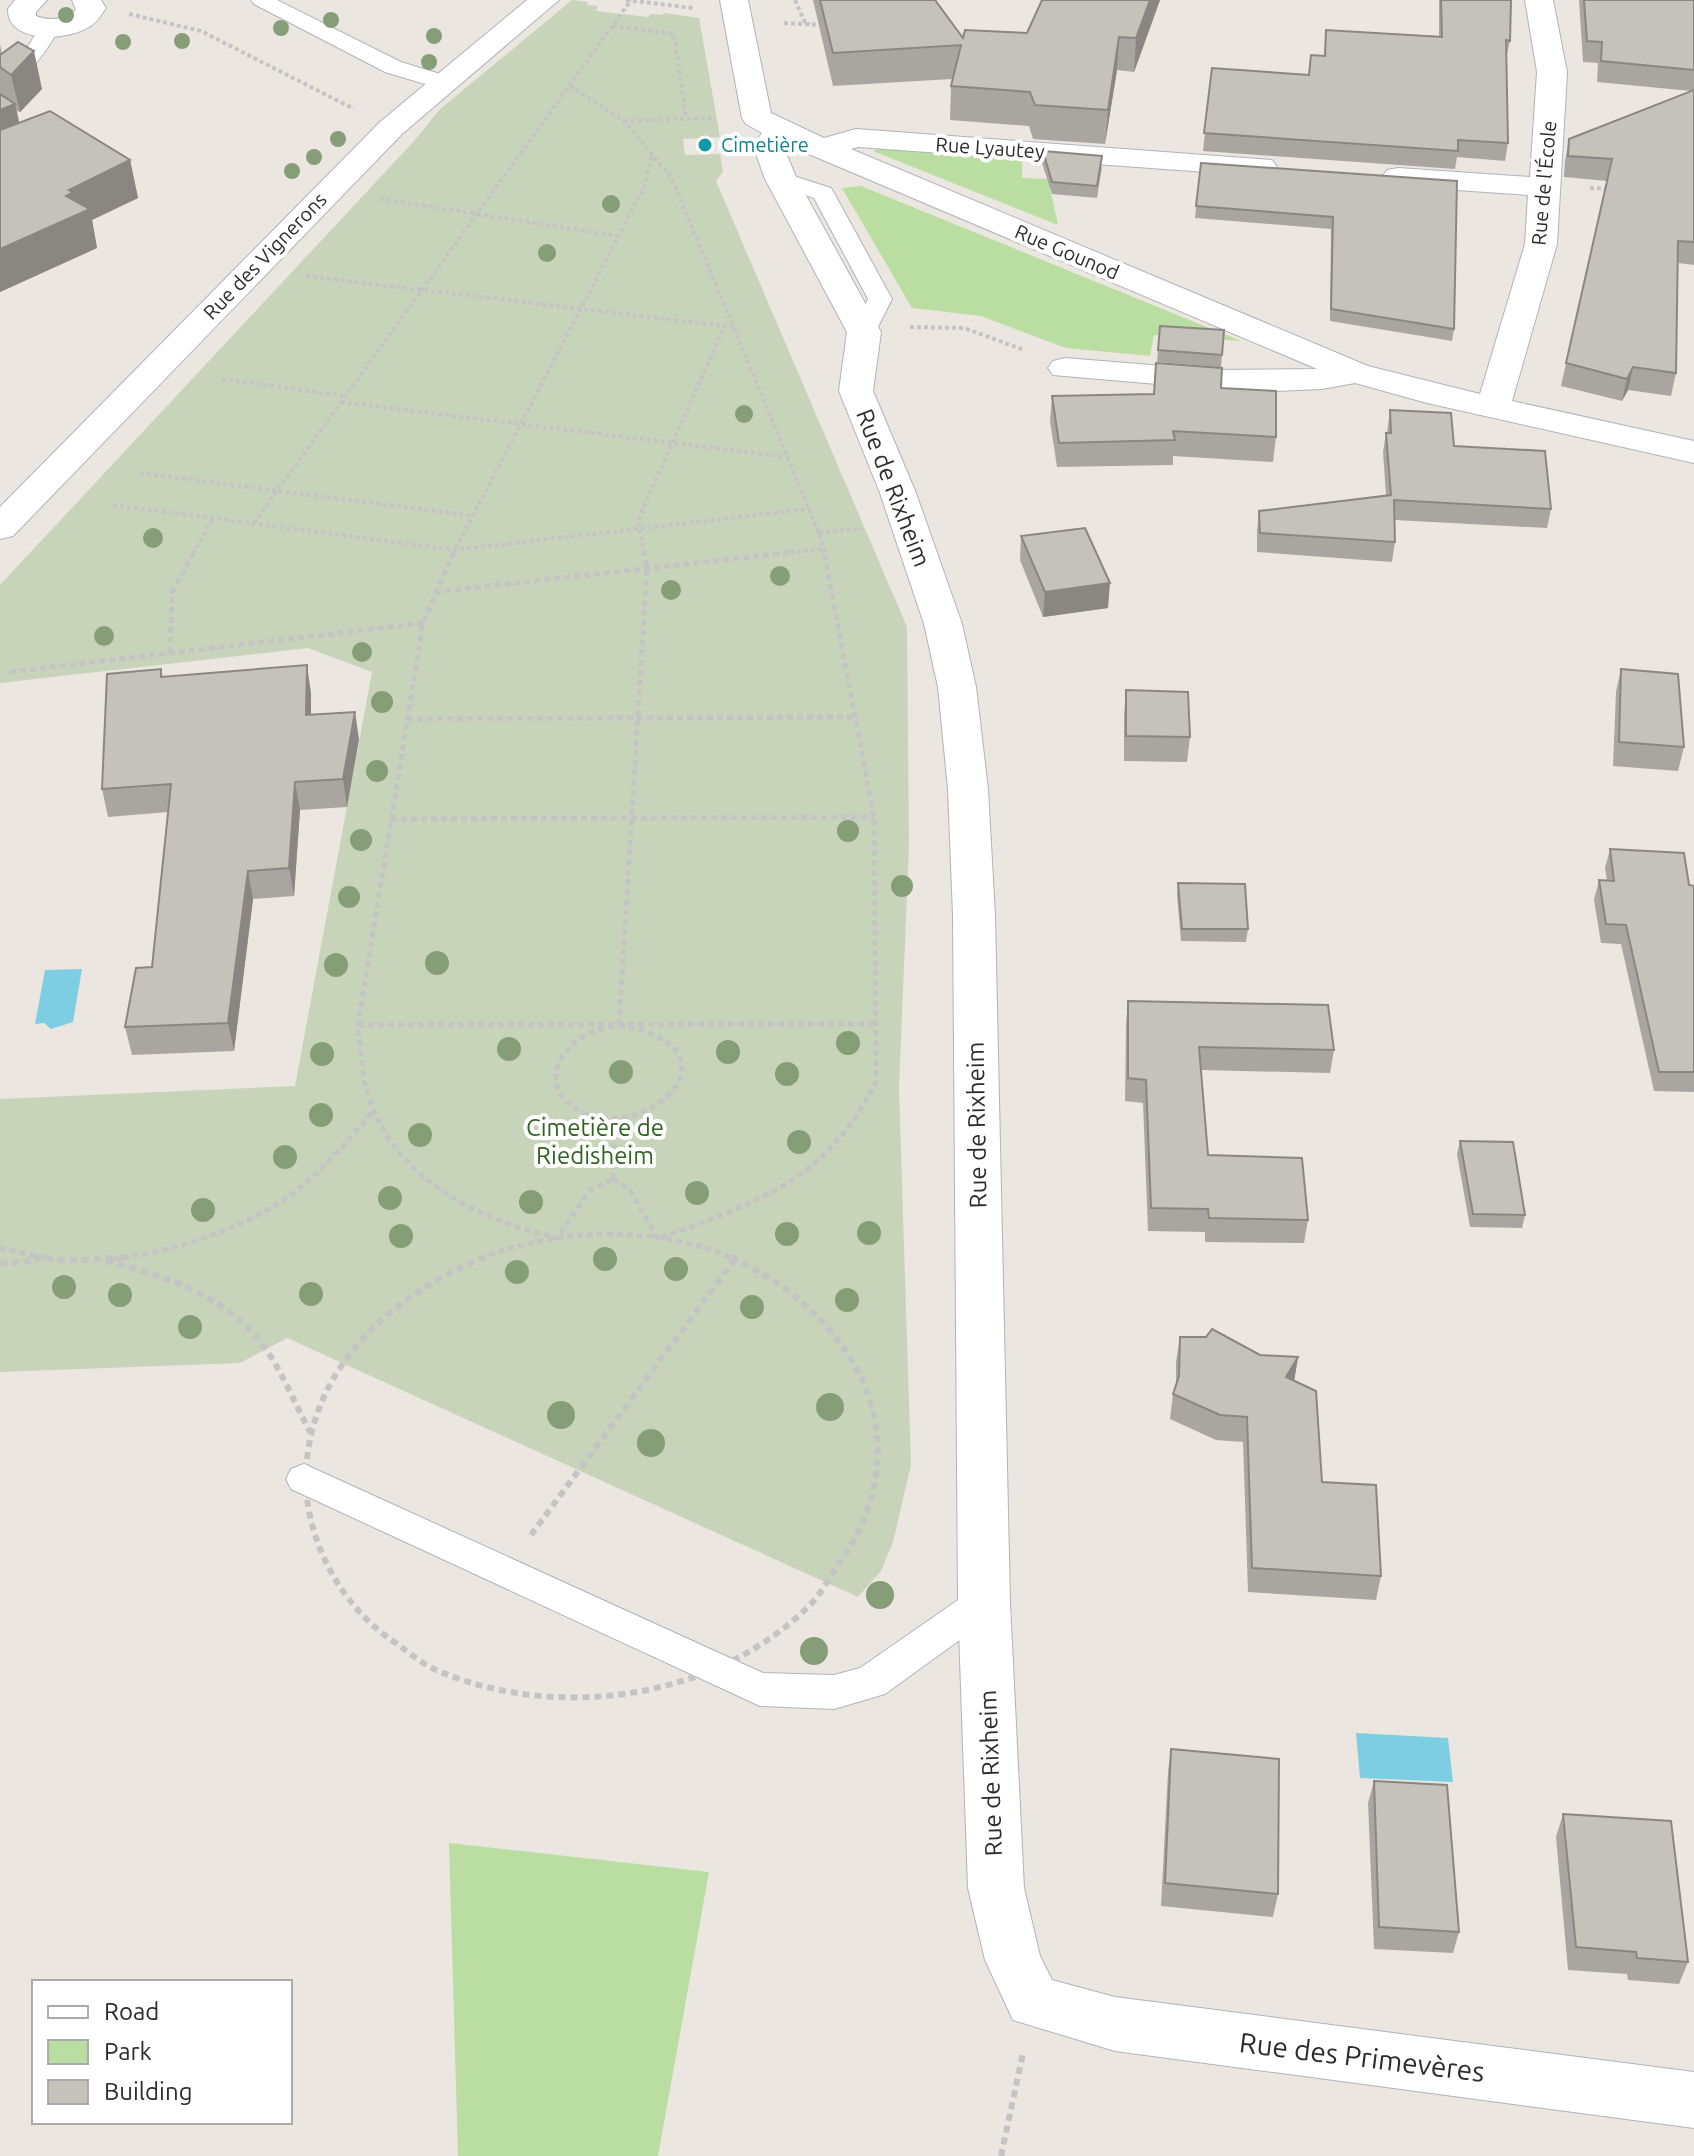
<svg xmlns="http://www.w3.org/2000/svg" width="1694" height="2156" font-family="Ubuntu,sans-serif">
  <rect width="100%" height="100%" fill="#ece6e0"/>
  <g fill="#badda2">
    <path d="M885,147L1022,158V178L1048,179L1058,225L873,151Z"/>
    <path d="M861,186L1241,341L1154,335L1150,356L1066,348L981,316L912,308L842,188Z"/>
    <path d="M449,1843L709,1872L658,2156H458Z"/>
  </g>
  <path fill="#c8d4b9" d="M572,0L588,2L587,5L598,6L596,11L648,17L651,14L662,15L664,13L699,18L720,137L683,139L685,155L720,154L723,172L716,181L907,627L909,846L899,1088L911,1465L893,1542L881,1571L858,1597L287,1338L240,1363L0,1372V1099L295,1086L372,672L308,648L0,683V585L415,140L439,110Z"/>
  <g fill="#7ecee3">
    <path d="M82,969L73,1022L51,1029L44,1023L35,1024L45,970Z"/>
    <path d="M1356,1733L1448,1738L1453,1782L1360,1778Z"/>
  </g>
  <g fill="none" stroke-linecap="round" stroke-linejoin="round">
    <g stroke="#b0b3bb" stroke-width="2">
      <g id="service">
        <path d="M251,0H277L401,62L453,78L456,83L445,90L385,72L254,4Z"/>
        <path d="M50,21L61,27C48,47 24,87 0,93V74L26,49L43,23Z"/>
        <path d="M781,172L831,188L834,193L892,299L873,337H855L852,332L868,299L814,198L773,184L770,179L773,174Z"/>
        <path d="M304,1464L763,1673L834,1675L860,1668L971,1591L984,1586L997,1591L1003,1602L997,1613L885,1694L834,1709L760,1706L291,1489L286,1479L291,1469Z"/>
      </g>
    </g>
    <g stroke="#b0b3bb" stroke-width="2">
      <g id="minor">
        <path d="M15,0H47L36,12V16C51,22 64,19 76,10L72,0H101L106,8C101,15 97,23 89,27C67,41 7,44 8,9Z"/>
        <path d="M527,0H559L402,134L13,536L0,539V507L380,122Z"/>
        <path d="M720,0H748L771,113L824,138L856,129L1272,160L1277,167L1272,174L1261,176L858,147L851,149L1368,366L1480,394L1525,244L1528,195L1398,186L1387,184L1382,177L1387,170L1398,168L1530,177L1537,72L1525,0H1553L1567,72L1557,244L1512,401L1694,441V463L1427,403L1355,383L1322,389L1249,392L1053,375L1048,368L1053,361L1065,358L1212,370L1317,369L785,144L783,146L797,179L881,332L873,391L916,493L962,624L976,687L988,789L995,915L1010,1602L1024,1888L1040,1956L1052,1980L1115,1997L1694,2072V2128L1115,2051L1013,2020L985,1960L968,1888L958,1602L953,915L948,789L938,687L924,624L880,493L839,391L847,332L765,179L753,146L762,133L746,124L742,118Z"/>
      </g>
    </g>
    <g stroke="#c4c4c4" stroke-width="4" stroke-dasharray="4 3" stroke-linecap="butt">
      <path d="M626,0L693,8"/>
      <path d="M795,0L805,22L810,24"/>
      <path d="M129,14L201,31L354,109"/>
      <path d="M784,23L822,25"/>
      <path d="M613,26L674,34L686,118"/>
      <path d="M570,86L624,121L671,177L819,533L825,554"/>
      <path d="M624,121L712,118"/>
      <path d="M1590,188L1612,189"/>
      <path d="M380,199L619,236"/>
      <path d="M306,276L733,327"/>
      <path d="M910,327L964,328L1024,350"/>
      <path d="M222,379L345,396"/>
      <path d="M341,402L787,457"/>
      <path d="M140,473L473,516"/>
      <path d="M113,505L455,550L809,509"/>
      <path d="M254,523L631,0"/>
      <path d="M819,533L862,528"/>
      <path d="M193,554L213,518"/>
      <path d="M453,554L644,187L652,154"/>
      <path d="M644,554L638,520L724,328"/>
      <path d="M776,554L823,549"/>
    </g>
    <g stroke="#c4c4c4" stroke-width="5" stroke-dasharray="6 4" stroke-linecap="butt">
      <path d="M454,552L423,623L358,1025C361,1053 362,1083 373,1109C405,1185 482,1220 557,1238L590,1190L613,1179"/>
      <path d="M435,592L794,552"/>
      <path d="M170,653L172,593L194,552"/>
      <path d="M10,672L423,623"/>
      <path d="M407,719L856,717"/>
      <path d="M391,819L874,817"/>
      <path d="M358,1025L876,1024"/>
      <path d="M619,1025L647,568L644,552"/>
      <path d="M619,1025C753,1048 641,1151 575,1108C543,1087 555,1053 584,1036C594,1030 608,1028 619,1025Z"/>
      <path d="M613,1179L630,1190L658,1239C758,1201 825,1183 876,1082L874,817L824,552"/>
      <path d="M613,1179L615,1118"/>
      <path d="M0,1248L51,1259"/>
      <path d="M113,1259C172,1252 248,1228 296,1191C325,1168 349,1139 373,1111"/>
      <path d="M480,1259C559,1227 657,1225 735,1259"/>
    </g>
    <g stroke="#c4c4c4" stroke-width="6" stroke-dasharray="7 5" stroke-linecap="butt">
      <path d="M34,1257L66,1261L130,1257"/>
      <path d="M485,1257C397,1293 318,1359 307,1459C299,1527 335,1600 390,1639C405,1649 420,1663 436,1670C557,1722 715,1700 810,1605C821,1594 829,1578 838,1565C927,1440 856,1316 731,1257"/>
      <path d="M106,1261C171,1277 236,1299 273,1360C287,1383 297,1408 310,1432"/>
      <path d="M0,1264L39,1260"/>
      <path d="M531,1535L735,1259"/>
      <path d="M1001,2156L1023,2053"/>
    </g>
    <use href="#service" fill="#fff" fill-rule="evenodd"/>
    <use href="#minor" fill="#fff" fill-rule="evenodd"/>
  </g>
  <g fill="#869e78">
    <circle cx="66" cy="15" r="8"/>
    <circle cx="331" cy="20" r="8"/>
    <circle cx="281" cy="28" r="8"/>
    <circle cx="434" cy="36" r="8"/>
    <circle cx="182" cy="41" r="8"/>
    <circle cx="123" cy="42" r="8"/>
    <circle cx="429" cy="62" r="8"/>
    <circle cx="338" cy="139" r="8"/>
    <circle cx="314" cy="157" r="8"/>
    <circle cx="292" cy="171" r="8"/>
    <circle cx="611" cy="204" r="9"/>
    <circle cx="547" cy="253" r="9"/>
    <circle cx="744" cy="414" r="9"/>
    <circle cx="153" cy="538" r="10"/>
    <circle cx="780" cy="576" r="10"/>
    <circle cx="671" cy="590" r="10"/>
    <circle cx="104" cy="636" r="10"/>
    <circle cx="362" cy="652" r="10"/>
    <circle cx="382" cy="702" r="11"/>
    <circle cx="377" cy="771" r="11"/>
    <circle cx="848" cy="831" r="11"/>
    <circle cx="361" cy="840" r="11"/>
    <circle cx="902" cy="886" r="11"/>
    <circle cx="349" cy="897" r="11"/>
    <circle cx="437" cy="963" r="12"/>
    <circle cx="336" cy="965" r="12"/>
    <circle cx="848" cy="1043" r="12"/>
    <circle cx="509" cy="1049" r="12"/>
    <circle cx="728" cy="1052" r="12"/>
    <circle cx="322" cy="1054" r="12"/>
    <circle cx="621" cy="1072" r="12"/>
    <circle cx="787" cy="1074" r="12"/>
    <circle cx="321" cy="1115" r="12"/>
    <circle cx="420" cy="1135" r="12"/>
    <circle cx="799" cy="1142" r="12"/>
    <circle cx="285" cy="1157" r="12"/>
    <circle cx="697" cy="1193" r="12"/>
    <circle cx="390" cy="1198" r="12"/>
    <circle cx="531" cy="1202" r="12"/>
    <circle cx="203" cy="1210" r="12"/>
    <circle cx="869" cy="1233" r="12"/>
    <circle cx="787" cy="1234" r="12"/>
    <circle cx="401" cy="1236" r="12"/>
    <circle cx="605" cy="1259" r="12"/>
    <circle cx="676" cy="1269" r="12"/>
    <circle cx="517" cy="1272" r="12"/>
    <circle cx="64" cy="1287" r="12"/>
    <circle cx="311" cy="1294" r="12"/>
    <circle cx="120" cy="1295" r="12"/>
    <circle cx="847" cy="1300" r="12"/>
    <circle cx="752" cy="1307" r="12"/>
    <circle cx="190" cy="1327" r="12"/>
    <circle cx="830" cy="1407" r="14"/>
    <circle cx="561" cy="1415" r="14"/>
    <circle cx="651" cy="1443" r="14"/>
    <circle cx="880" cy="1595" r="14"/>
    <circle cx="814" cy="1651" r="14"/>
  </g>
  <g fill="#a9a6a1">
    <path d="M813,0H935L963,38L1027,33L1050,1L1160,0L1134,72L1117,70L1105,144L1033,139L1029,126L950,120L951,86L952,79L833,86Z"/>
    <path d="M1439,0H1511L1510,41L1506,58L1508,143L1505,161L1457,157L1455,169L1203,151L1212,68L1308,75L1324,56L1326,30L1439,36Z"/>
    <path d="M1579,0H1694V265L1678,263L1676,373L1671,396L1628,390L1622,401L1561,386L1607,181L1564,177L1565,161L1569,139L1691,91L1597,82L1598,63L1583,62Z"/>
    <path d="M0,44L2,54L42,89L20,112L17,111L19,122L130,160L138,198L92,220L97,248L0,292Z"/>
    <path d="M1043,151L1102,167L1097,198L1052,194L1042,163Z"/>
    <path d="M1201,163L1457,181L1454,329L1452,341L1330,321L1331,229L1195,218Z"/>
    <path d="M1160,326L1224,330L1221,367L1157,362Z"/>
    <path d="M1221,388L1276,437L1273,462L1173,456V465L1057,467L1050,421L1052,396L1154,394Z"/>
    <path d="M1390,410L1454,446L1551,509L1547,528L1395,520V542L1392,562L1257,552V531L1259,511L1386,495L1383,452L1386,433H1387Z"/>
    <path d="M1021,536L1108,608L1043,617L1020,560Z"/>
    <path d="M161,669L163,677L311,693V714L359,739L347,807L300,810L294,896L253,899L234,1051L132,1055L125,1027L152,967L168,812L108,817L102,789Z"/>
    <path d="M1621,669L1684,747L1678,771L1613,766L1616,692Z"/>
    <path d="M1126,690L1190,737L1187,762L1124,761V715Z"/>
    <path d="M1610,849L1689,885L1694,886V1092L1654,1091L1621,944L1601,943L1594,900L1599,880L1607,881L1605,868Z"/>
    <path d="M1178,883L1248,929L1246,942L1181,941L1177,895Z"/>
    <path d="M1128,1001L1334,1050L1330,1073L1201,1070L1208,1155L1308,1220L1304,1243L1205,1242V1232L1148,1231L1143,1103L1125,1101L1126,1024Z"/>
    <path d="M1460,1141L1525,1215L1522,1228L1470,1227L1457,1154Z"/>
    <path d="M1180,1337L1260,1355L1298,1357L1294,1381L1322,1482L1381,1576L1376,1600L1248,1592L1243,1442L1216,1440L1170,1419L1173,1394L1176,1385V1362Z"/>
    <path d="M1171,1749L1278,1894L1273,1917L1161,1906L1168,1772Z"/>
    <path d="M1374,1781L1459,1932L1453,1953L1374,1949L1368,1803Z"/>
    <path d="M1563,1814L1688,1962L1679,1984L1628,1980L1627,1974L1568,1970L1556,1837Z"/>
  </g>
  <g fill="#8a8783">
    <path d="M1150,0H1160L1134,72L1136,38Z"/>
    <path d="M1119,37L1117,70L1105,144L1108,110Z"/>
    <path d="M34,51L42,89L20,112L11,75Z"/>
    <path d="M15,104L23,141L0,151V110Z"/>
    <path d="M130,160L138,198L92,220L97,248L0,292V249L66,196L69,190Z"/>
    <path d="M1633,367L1628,390L1622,401L1627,379Z"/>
    <path d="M1110,583L1108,608L1043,617L1045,592Z"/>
    <path d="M307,665L311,693V742L306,715Z"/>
    <path d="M355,712L359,739L347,807L343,779Z"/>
    <path d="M295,782L300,810L294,896L289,868Z"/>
    <path d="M248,871L253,899L234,1051L228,1023Z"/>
    <path d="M1298,1357L1294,1382L1286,1377Z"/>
  </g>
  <g fill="#c5c1bb" stroke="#8a8783" stroke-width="2">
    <path d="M820,0H935L963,38L965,30L1027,33L1042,0H1150L1136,38L1119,37L1108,110L1035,105L1030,92L951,86L961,45L833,53Z"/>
    <path d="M1441,0H1511L1510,41L1506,40L1508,143L1458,140V151L1204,133L1212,68L1309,75L1311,55L1325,56L1326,30L1442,37Z"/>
    <path d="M1584,0H1694V70L1601,61L1602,42L1587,41Z"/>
    <path d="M18,42L34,51L11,75L0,67V55Z"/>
    <path d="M1694,90V242L1678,241L1676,373L1633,367L1627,379L1566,363L1612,159L1568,156L1569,139Z"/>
    <path d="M0,94L15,104L0,110Z"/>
    <path d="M50,111L130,160L69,190L73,192L66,196L90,209L0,249V130Z"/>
    <path d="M1043,151L1102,156L1097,186L1052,182Z"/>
    <path d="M1201,163L1457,181L1454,329L1331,309L1333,217L1196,206Z"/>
    <path d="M1160,326L1224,330L1222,355L1158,350Z"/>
    <path d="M1156,363L1222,368L1221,388L1276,391V437L1173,431L1175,440L1059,443L1052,396L1154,394Z"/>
    <path d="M1390,410L1451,413L1454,446L1545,451L1551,509L1394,500L1395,542L1260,533L1259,511L1391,495L1386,433H1391Z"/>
    <path d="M1085,528L1110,583L1045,592L1021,536Z"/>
    <path d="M307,665L306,715L355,712L343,779L295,782L289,868L248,871L228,1023L125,1027L136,968L152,967L171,784L102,789L107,674L161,669V677Z"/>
    <path d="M1621,669L1678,674L1684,747L1619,742Z"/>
    <path d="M1126,690L1188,692L1190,737L1126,736Z"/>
    <path d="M1610,849L1684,853L1689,885L1694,886V1072H1659L1626,925L1606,924L1599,880L1614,881Z"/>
    <path d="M1178,883L1245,884L1248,929H1182Z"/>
    <path d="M1128,1001L1328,1005L1334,1050L1199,1047L1208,1155L1302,1158L1308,1220L1209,1218L1208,1209L1151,1208L1146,1080L1128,1078Z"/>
    <path d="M1460,1141L1513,1142L1525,1215L1473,1214Z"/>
    <path d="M1212,1329L1260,1355L1298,1357L1286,1377L1316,1391L1322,1482L1376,1485L1381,1576L1252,1568L1247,1417L1220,1415L1173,1394L1179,1376L1180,1337H1206Z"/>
    <path d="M1171,1749L1279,1759L1278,1894L1165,1883Z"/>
    <path d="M1374,1781L1447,1785L1459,1932L1379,1927Z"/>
    <path d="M1563,1814L1671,1821L1688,1962L1637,1958L1636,1952L1576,1947Z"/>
  </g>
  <circle fill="#0f9aa8" stroke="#fff" stroke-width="3" cx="705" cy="145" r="8"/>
  <g text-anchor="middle" stroke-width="8" stroke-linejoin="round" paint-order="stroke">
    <g font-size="20" fill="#0d838f" stroke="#fff" text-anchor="start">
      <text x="721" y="152">Cimetière</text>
    </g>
    <g font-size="20" fill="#2c2c2c" stroke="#fff">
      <text transform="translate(990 148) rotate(4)" y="7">Rue Lyautey</text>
      <text transform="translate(1544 183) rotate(-85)" y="7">Rue de l'École</text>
      <text transform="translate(1067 252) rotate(23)" y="7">Rue Gounod</text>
      <text transform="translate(265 256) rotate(-46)" y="7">Rue des Vignerons</text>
    </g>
    <g font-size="24" fill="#2c2c2c" stroke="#fff">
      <text transform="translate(893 488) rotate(69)" y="8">Rue de Rixheim</text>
      <text transform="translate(977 1125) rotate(-91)" y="8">Rue de Rixheim</text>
      <text transform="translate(991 1773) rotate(-92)" y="8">Rue de Rixheim</text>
    </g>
    <g font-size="24" fill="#336322" stroke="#fff">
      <text x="595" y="1136">Cimetière de<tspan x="595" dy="28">Riedisheim</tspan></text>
    </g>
    <g font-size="28" fill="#2c2c2c" stroke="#fff">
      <text transform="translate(1362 2057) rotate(7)" y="10">Rue des Primevères</text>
    </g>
  </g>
  <rect x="32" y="1980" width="260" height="144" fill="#ffffff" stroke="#ababab" stroke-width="2"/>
  <rect x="48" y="2006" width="40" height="12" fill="#ffffff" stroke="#ababab" stroke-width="2"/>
  <text x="104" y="2020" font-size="24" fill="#2c2c2c">Road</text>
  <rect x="48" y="2040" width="40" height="24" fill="#badda2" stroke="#ababab" stroke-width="2"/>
  <text x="104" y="2060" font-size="24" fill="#2c2c2c">Park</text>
  <rect x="48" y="2080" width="40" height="24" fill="#c5c1bb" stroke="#ababab" stroke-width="2"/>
  <text x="104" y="2100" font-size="24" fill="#2c2c2c">Building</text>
</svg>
